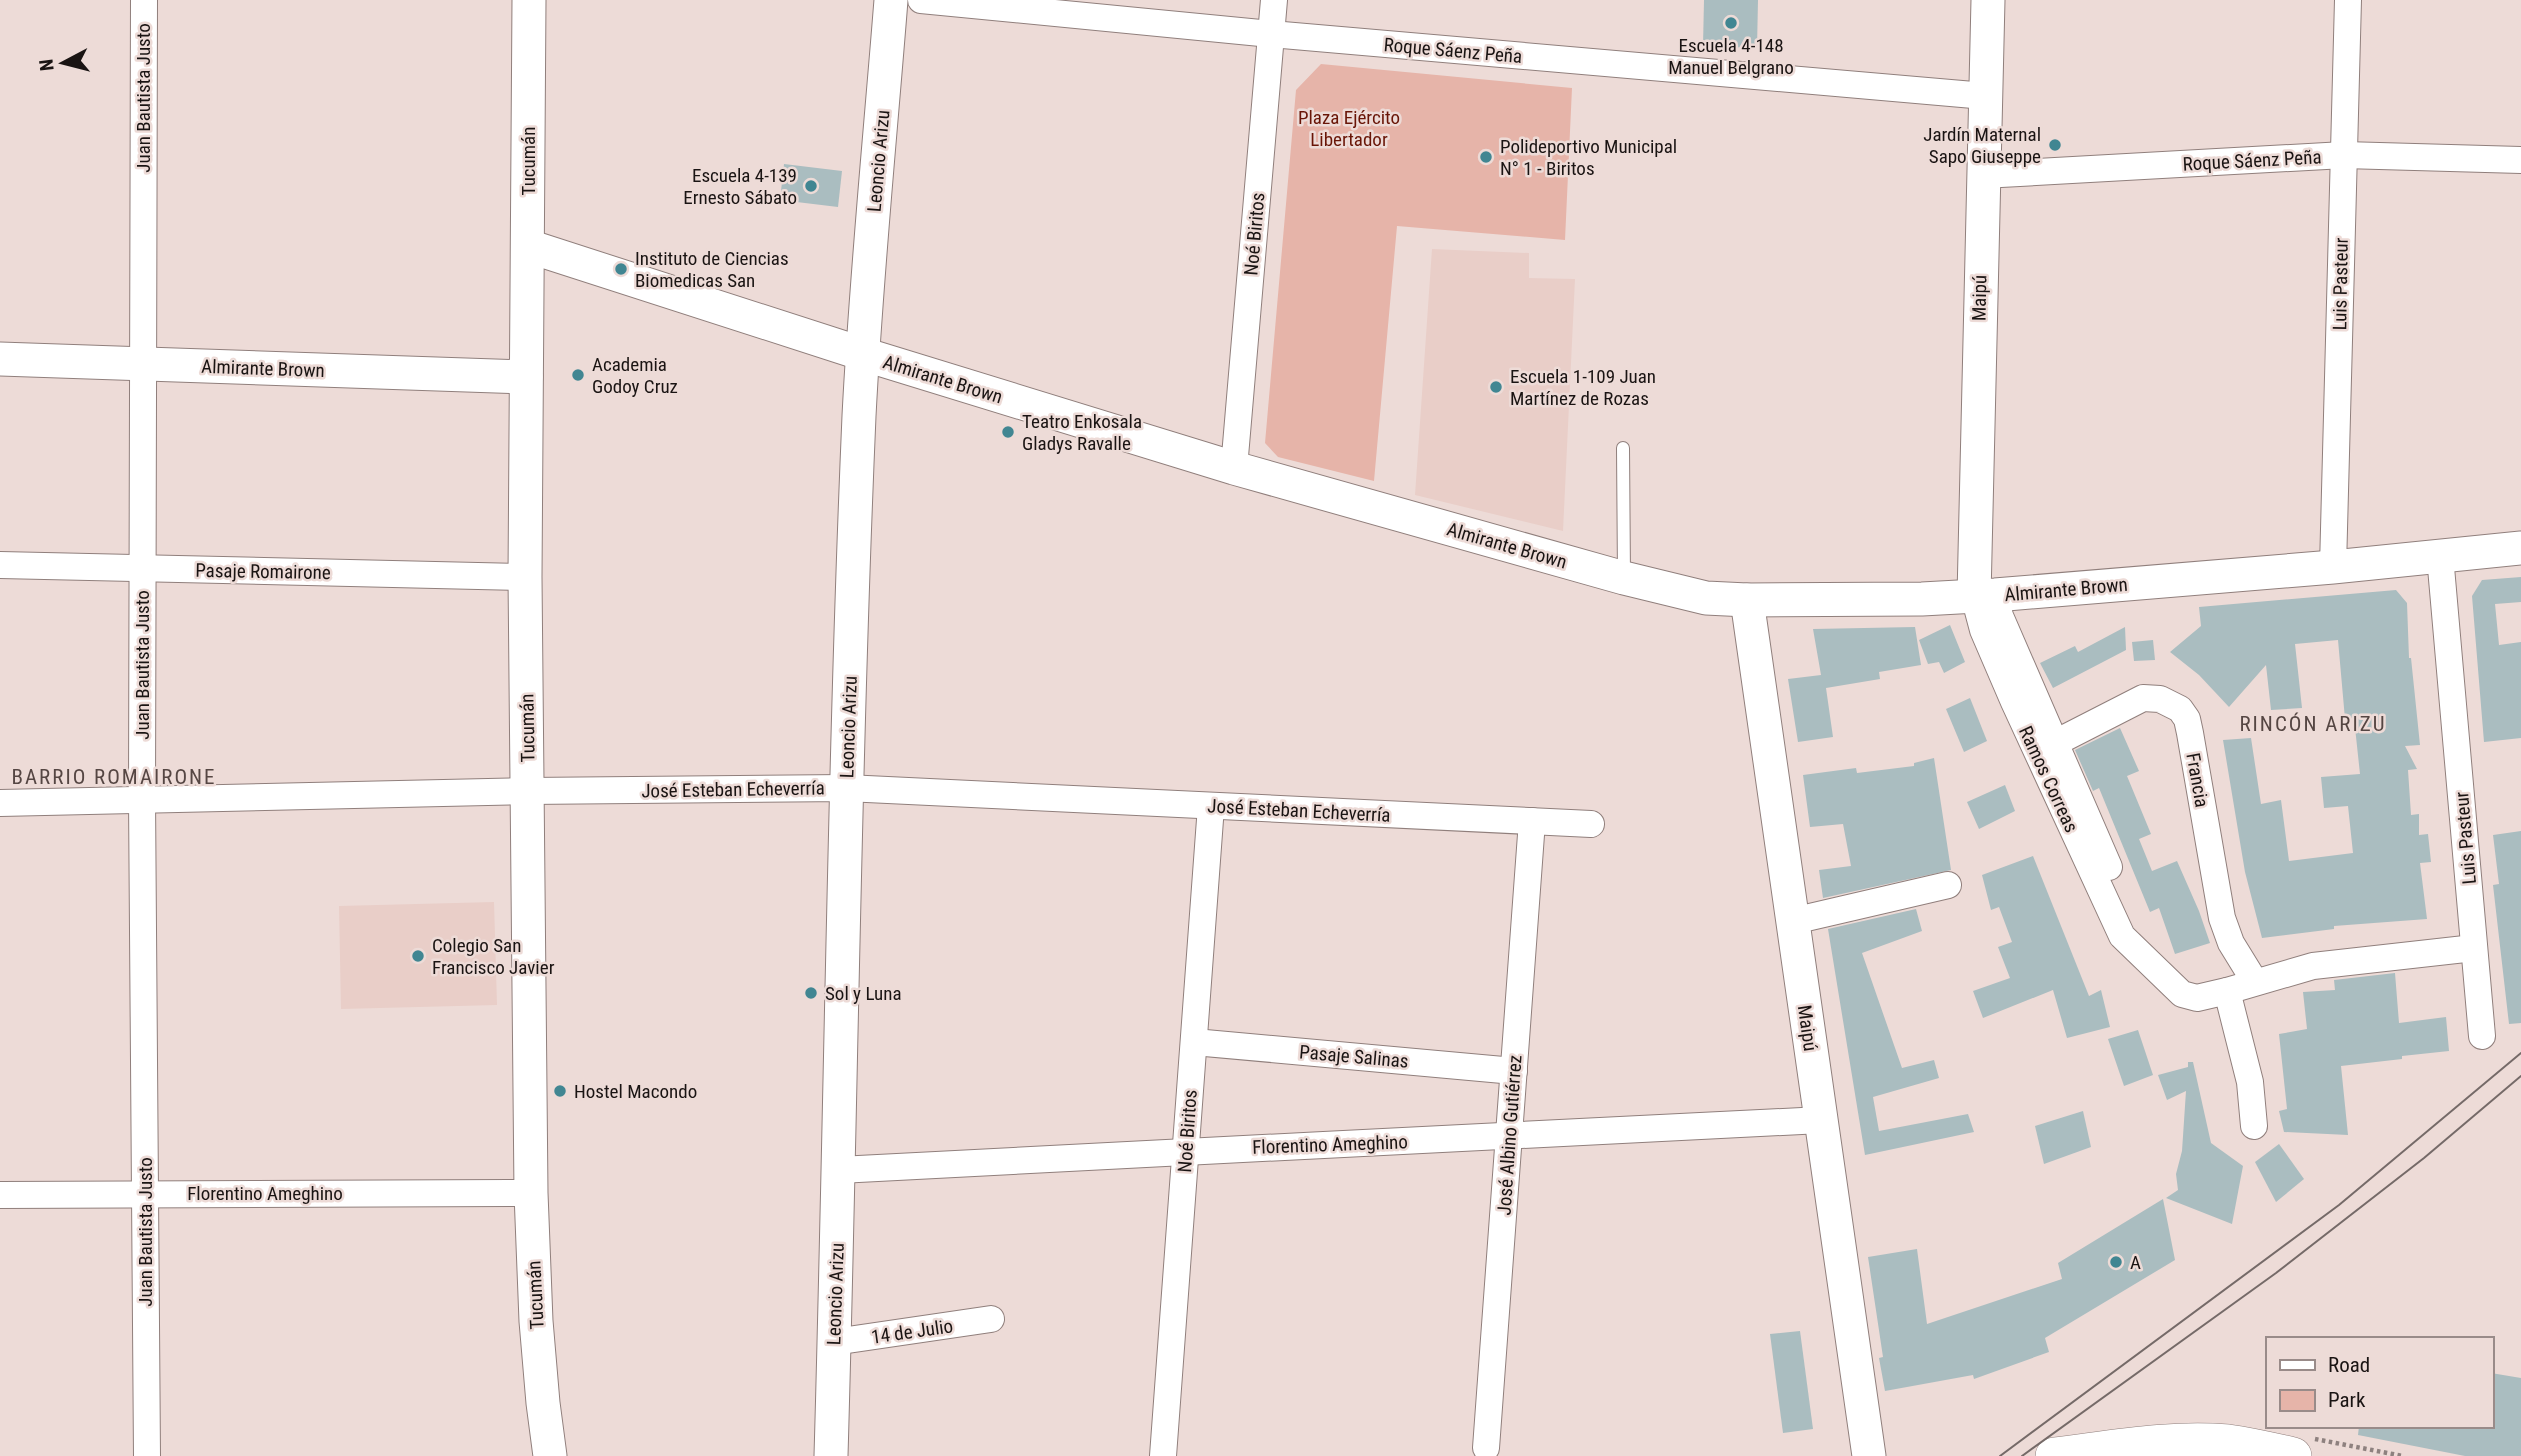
<svg xmlns="http://www.w3.org/2000/svg" width="2521" height="1456" font-family="'Roboto Condensed',sans-serif">
  <rect width="100%" height="100%" fill="#eddbd7"/>
  <g fill="#e9cec8">
    <path d="M1432,249L1529,253V278L1575,279L1563,531L1415,495Z"/>
    <path d="M494,902L497,1005L341,1009L339,906Z"/>
  </g>
  <path fill="#e6b4a9" d="M1321,64L1572,88L1565,240L1397,226L1374,481L1278,457L1265,443L1296,90Z"/>
  <g fill="#aabdc0">
    <path d="M1704,0H1758L1757,48L1703,46Z"/>
    <path d="M784,164L842,171L838,207L780,200Z"/>
    <path d="M2521,577V602L2495,604L2499,645L2521,642V738L2484,742L2472,596L2482,580Z"/>
    <path d="M2396,590L2407,603L2409,658H2411L2420,745L2405,746L2417,769L2408,770L2411,815L2419,814V835L2428,834L2431,862L2420,863L2427,919L2334,926V929L2262,938L2245,872L2223,740L2251,738L2261,804L2281,800L2289,861L2353,853L2348,806L2324,808L2321,777L2360,774L2354,718L2345,719L2338,640L2295,644L2302,708L2271,710L2266,665L2229,707L2199,675L2170,652L2201,626L2199,607Z"/>
    <path d="M1950,625L1965,662L1944,673L1939,662L1928,664L1919,640Z"/>
    <path d="M1915,627L1921,665L1879,672L1880,679L1826,688L1833,737L1798,742L1788,679L1821,675L1813,629Z"/>
    <path d="M2125,627L2126,650L2053,688L2040,663L2075,646L2078,652Z"/>
    <path d="M2153,640L2155,660L2134,661L2132,642Z"/>
    <path d="M1970,698L1987,741L1964,752L1946,709Z"/>
    <path d="M2120,728L2139,771L2127,776L2151,834L2139,839L2152,871L2177,861L2199,911L2210,943L2175,954L2159,908L2150,912L2099,788L2093,791L2075,750Z"/>
    <path d="M1934,758L1951,870L1823,898L1819,870L1851,866L1843,824L1810,827L1803,775L1856,768L1857,773L1914,766V763Z"/>
    <path d="M2005,785L2015,811L1979,829L1967,802Z"/>
    <path d="M2521,831V1023L2509,1024L2493,885L2499,884L2493,835Z"/>
    <path d="M2033,856L2089,996L2101,990L2110,1027L2067,1038L2053,990L1983,1018L1973,991L2010,978L1998,947L2012,942L1999,907L1991,910L1982,875Z"/>
    <path d="M1916,909L1922,931L1862,953L1902,1068L1934,1060L1939,1078L1873,1097L1879,1131L1968,1114L1974,1132L1865,1155L1828,929Z"/>
    <path d="M2395,973L2399,1023L2446,1017L2449,1051L2402,1056V1059L2341,1066L2348,1135L2284,1132L2279,1111L2287,1109L2279,1034L2307,1029L2303,992L2335,990L2334,980Z"/>
    <path d="M2138,1030L2153,1075L2124,1086L2108,1039Z"/>
    <path d="M2188,1062H2193L2211,1143L2243,1166L2232,1224L2166,1198L2178,1190L2176,1174L2182,1151L2186,1091L2167,1100L2158,1075L2188,1067Z"/>
    <path d="M2083,1111L2091,1147L2044,1164L2035,1126Z"/>
    <path d="M2279,1144L2304,1179L2276,1202L2255,1162Z"/>
    <path d="M2163,1199L2175,1260L2045,1338L2049,1352L1974,1379L1973,1375L1885,1391L1879,1358L1883,1357L1868,1257L1917,1249L1927,1324L2062,1279L2058,1263Z"/>
    <path d="M1800,1331L1813,1429L1783,1433L1770,1334Z"/>
    <path d="M2491,1373L2521,1378V1456H2465L2358,1435L2359,1426H2491Z"/>
  </g>
  <g fill="none" stroke-linecap="round" stroke-linejoin="round">
    <g stroke="#907f7c" stroke-width="14">
      <path id="service" d="M1623,448L1624,577"/>
    </g>
    <g stroke="#907f7c" stroke-width="28">
      <g id="minor">
        <path d="M144,0L142,798L147,1456"/>
        <path d="M921,0L1271,34L1985,96"/>
        <path d="M1982,175L2344,155L2521,160"/>
        <path d="M1234,468L1274,0"/>
        <path d="M2440,556L2482,1036"/>
        <path d="M0,565L525,577"/>
        <path d="M2333,567L2348,0"/>
        <path d="M1995,595L2000,616L2109,867"/>
        <path d="M1974,596L1983,630L2014,702L2122,936L2182,994L2197,998L2227,991L2313,966L2474,948"/>
        <path d="M2055,743L2143,698L2160,699L2180,709L2187,719L2190,733L2222,918L2231,943L2255,982"/>
        <path d="M0,803L528,791L846,788L1591,824"/>
        <path d="M1793,921L1948,885"/>
        <path d="M2227,991L2250,1082L2254,1126"/>
        <path d="M1194,1042L1514,1071"/>
        <path d="M839,1170C1166,1151 1494,1138 1821,1120"/>
        <path d="M0,1195L531,1193"/>
        <path d="M834,1342L991,1319"/>
        <path d="M1486,1448L1532,821"/>
        <path d="M1163,1456L1211,806"/>
      </g>
    </g>
    <g stroke="#907f7c" stroke-width="35">
      <g id="tertiary">
        <path d="M529,0L525,577L531,1193L536,1321L543,1403L550,1456"/>
        <path d="M528,246L863,354L1234,468L1624,578L1706,598L1747,600L1922,599L1995,595L2333,567L2521,548"/>
        <path d="M0,359L526,377"/>
        <path d="M1974,596L1988,0"/>
        <path d="M1747,600L1869,1456"/>
        <path d="M831,1456C841,1109 844,763 859,416C866,277 880,139 891,0"/>
      </g>
    </g>
    <g stroke="#907f7c" stroke-width="38">
      <path id="secondary" d="M2054,1456C2112,1449 2170,1438 2228,1443C2250,1446 2272,1451 2293,1456"/>
    </g>
    <path stroke="#8e817f" stroke-width="4.5" stroke-dasharray="3.5 3.5" stroke-linecap="butt" d="M2315,1439L2403,1456"/>
    <use href="#service" stroke="#fff" stroke-width="12"/>
    <use href="#minor" stroke="#fff" stroke-width="26"/>
    <use href="#tertiary" stroke="#fff" stroke-width="33"/>
    <use href="#secondary" stroke="#fff" stroke-width="37"/>
    <g stroke="#756a68" stroke-width="2">
      <path d="M2000,1456L2339,1205L2521,1053"/>
      <path d="M2022,1456L2276,1273L2424,1158L2521,1076"/>
    </g>
  </g>
  <g fill="#418692" stroke="#eddbd7" stroke-width="2.5">
    <circle cx="1731" cy="23" r="7"/>
    <circle cx="2055" cy="145" r="7"/>
    <circle cx="1486" cy="157" r="7"/>
    <circle cx="811" cy="186" r="7"/>
    <circle cx="621" cy="269" r="7"/>
    <circle cx="578" cy="375" r="7"/>
    <circle cx="1496" cy="387" r="7"/>
    <circle cx="1008" cy="432" r="7"/>
    <circle cx="418" cy="956" r="7"/>
    <circle cx="811" cy="993" r="7"/>
    <circle cx="560" cy="1091" r="7"/>
    <circle cx="2116" cy="1262" r="7"/>
  </g>
  <g text-anchor="middle" stroke-width="5" stroke-linejoin="round" paint-order="stroke">
    <g font-size="19" fill="#1a1413" stroke="#eddbd7" text-anchor="start">
      <text x="1731" y="52" text-anchor="middle">Escuela 4-148<tspan x="1731" dy="22">Manuel Belgrano</tspan></text>
      <text x="2041" y="141" text-anchor="end">Jardín Maternal<tspan x="2041" dy="22">Sapo Giuseppe</tspan></text>
      <text x="1500" y="153">Polideportivo Municipal<tspan x="1500" dy="22">N° 1 - Biritos</tspan></text>
      <text x="797" y="182" text-anchor="end">Escuela 4-139<tspan x="797" dy="22">Ernesto Sábato</tspan></text>
      <text x="635" y="265">Instituto de Ciencias<tspan x="635" dy="22">Biomedicas San</tspan></text>
      <text x="592" y="371">Academia<tspan x="592" dy="22">Godoy Cruz</tspan></text>
      <text x="1510" y="383">Escuela 1-109 Juan<tspan x="1510" dy="22">Martínez de Rozas</tspan></text>
      <text x="1022" y="428">Teatro Enkosala<tspan x="1022" dy="22">Gladys Ravalle</tspan></text>
      <text x="432" y="952">Colegio San<tspan x="432" dy="22">Francisco Javier</tspan></text>
      <text x="825" y="1000">Sol y Luna</text>
      <text x="574" y="1098">Hostel Macondo</text>
      <text x="2130" y="1269">A</text>
    </g>
    <g font-size="19" fill="#1a1413" stroke="#eddbd7">
      <text transform="translate(1453 50) rotate(5)" y="7">Roque Sáenz Peña</text>
      <text transform="translate(143 98) rotate(-90)" y="7">Juan Bautista Justo</text>
      <text transform="translate(2252 160) rotate(-3)" y="7">Roque Sáenz Peña</text>
      <text transform="translate(528 161) rotate(-90)" y="7">Tucumán</text>
      <text transform="translate(878 161) rotate(-85)" y="7">Leoncio Arizu</text>
      <text transform="translate(1254 234) rotate(-85)" y="7">Noé Biritos</text>
      <text transform="translate(2340 284) rotate(-89)" y="7">Luis Pasteur</text>
      <text transform="translate(1979 298) rotate(-89)" y="7">Maipú</text>
      <text transform="translate(263 368) rotate(2)" y="7">Almirante Brown</text>
      <text transform="translate(943 379) rotate(17)" y="7">Almirante Brown</text>
      <text transform="translate(1507 545) rotate(16)" y="7">Almirante Brown</text>
      <text transform="translate(263 571) rotate(1)" y="7">Pasaje Romairone</text>
      <text transform="translate(2066 589) rotate(-5)" y="7">Almirante Brown</text>
      <text transform="translate(142 665) rotate(-90)" y="7">Juan Bautista Justo</text>
      <text transform="translate(848 727) rotate(-88)" y="7">Leoncio Arizu</text>
      <text transform="translate(527 728) rotate(-91)" y="7">Tucumán</text>
      <text transform="translate(2049 779) rotate(65)" y="7">Ramos Correas</text>
      <text transform="translate(2198 780) rotate(80)" y="7">Francia</text>
      <text transform="translate(733 789) rotate(-1)" y="7">José Esteban Echeverría</text>
      <text transform="translate(1299 810) rotate(3)" y="7">José Esteban Echeverría</text>
      <text transform="translate(2465 838) rotate(-95)" y="7">Luis Pasteur</text>
      <text transform="translate(1808 1028) rotate(82)" y="7">Maipú</text>
      <text transform="translate(1354 1056) rotate(5)" y="7">Pasaje Salinas</text>
      <text transform="translate(1187 1131) rotate(-86)" y="7">Noé Biritos</text>
      <text transform="translate(1509 1135) rotate(-86)" y="7">José Albino Gutiérrez</text>
      <text transform="translate(1330 1144) rotate(-2)" y="7">Florentino Ameghino</text>
      <text x="265" y="1200">Florentino Ameghino</text>
      <text transform="translate(145 1232) rotate(-90)" y="7">Juan Bautista Justo</text>
      <text transform="translate(835 1294) rotate(-88)" y="7">Leoncio Arizu</text>
      <text transform="translate(535 1295) rotate(-93)" y="7">Tucumán</text>
      <text transform="translate(912 1331) rotate(-8)" y="7">14 de Julio</text>
    </g>
    <g font-size="19" fill="#691507" stroke="#eddbd7">
      <text x="1349" y="124">Plaza Ejército<tspan x="1349" dy="22">Libertador</tspan></text>
    </g>
    <g font-size="21" letter-spacing="2" fill="#554643" stroke="#eddbd7">
      <text x="2313" y="731">RINCÓN ARIZU</text>
      <text x="114" y="784">BARRIO ROMAIRONE</text>
    </g>
  </g>
  <rect x="2266" y="1337" width="228" height="91" fill="#eddbd7" stroke="#998b89" stroke-width="2"/>
  <rect x="2280" y="1360" width="35" height="10" fill="#ffffff" stroke="#998b89" stroke-width="2"/>
  <text x="2328" y="1372" font-size="21" fill="#1a1413">Road</text>
  <rect x="2280" y="1390" width="35" height="21" fill="#e6b4a9" stroke="#998b89" stroke-width="2"/>
  <text x="2328" y="1407" font-size="21" fill="#1a1413">Park</text>
  <g transform="translate(63 63) rotate(263)" stroke="#eddbd7" stroke-width="5" paint-order="stroke">
  <path d="M0-5L12 26L0 18L-12 26Z" fill="#1a1413"/>
  <text y="-10" font-size="19" font-weight="bold" text-anchor="middle" fill="#1a1413">N</text>
  </g>
</svg>
